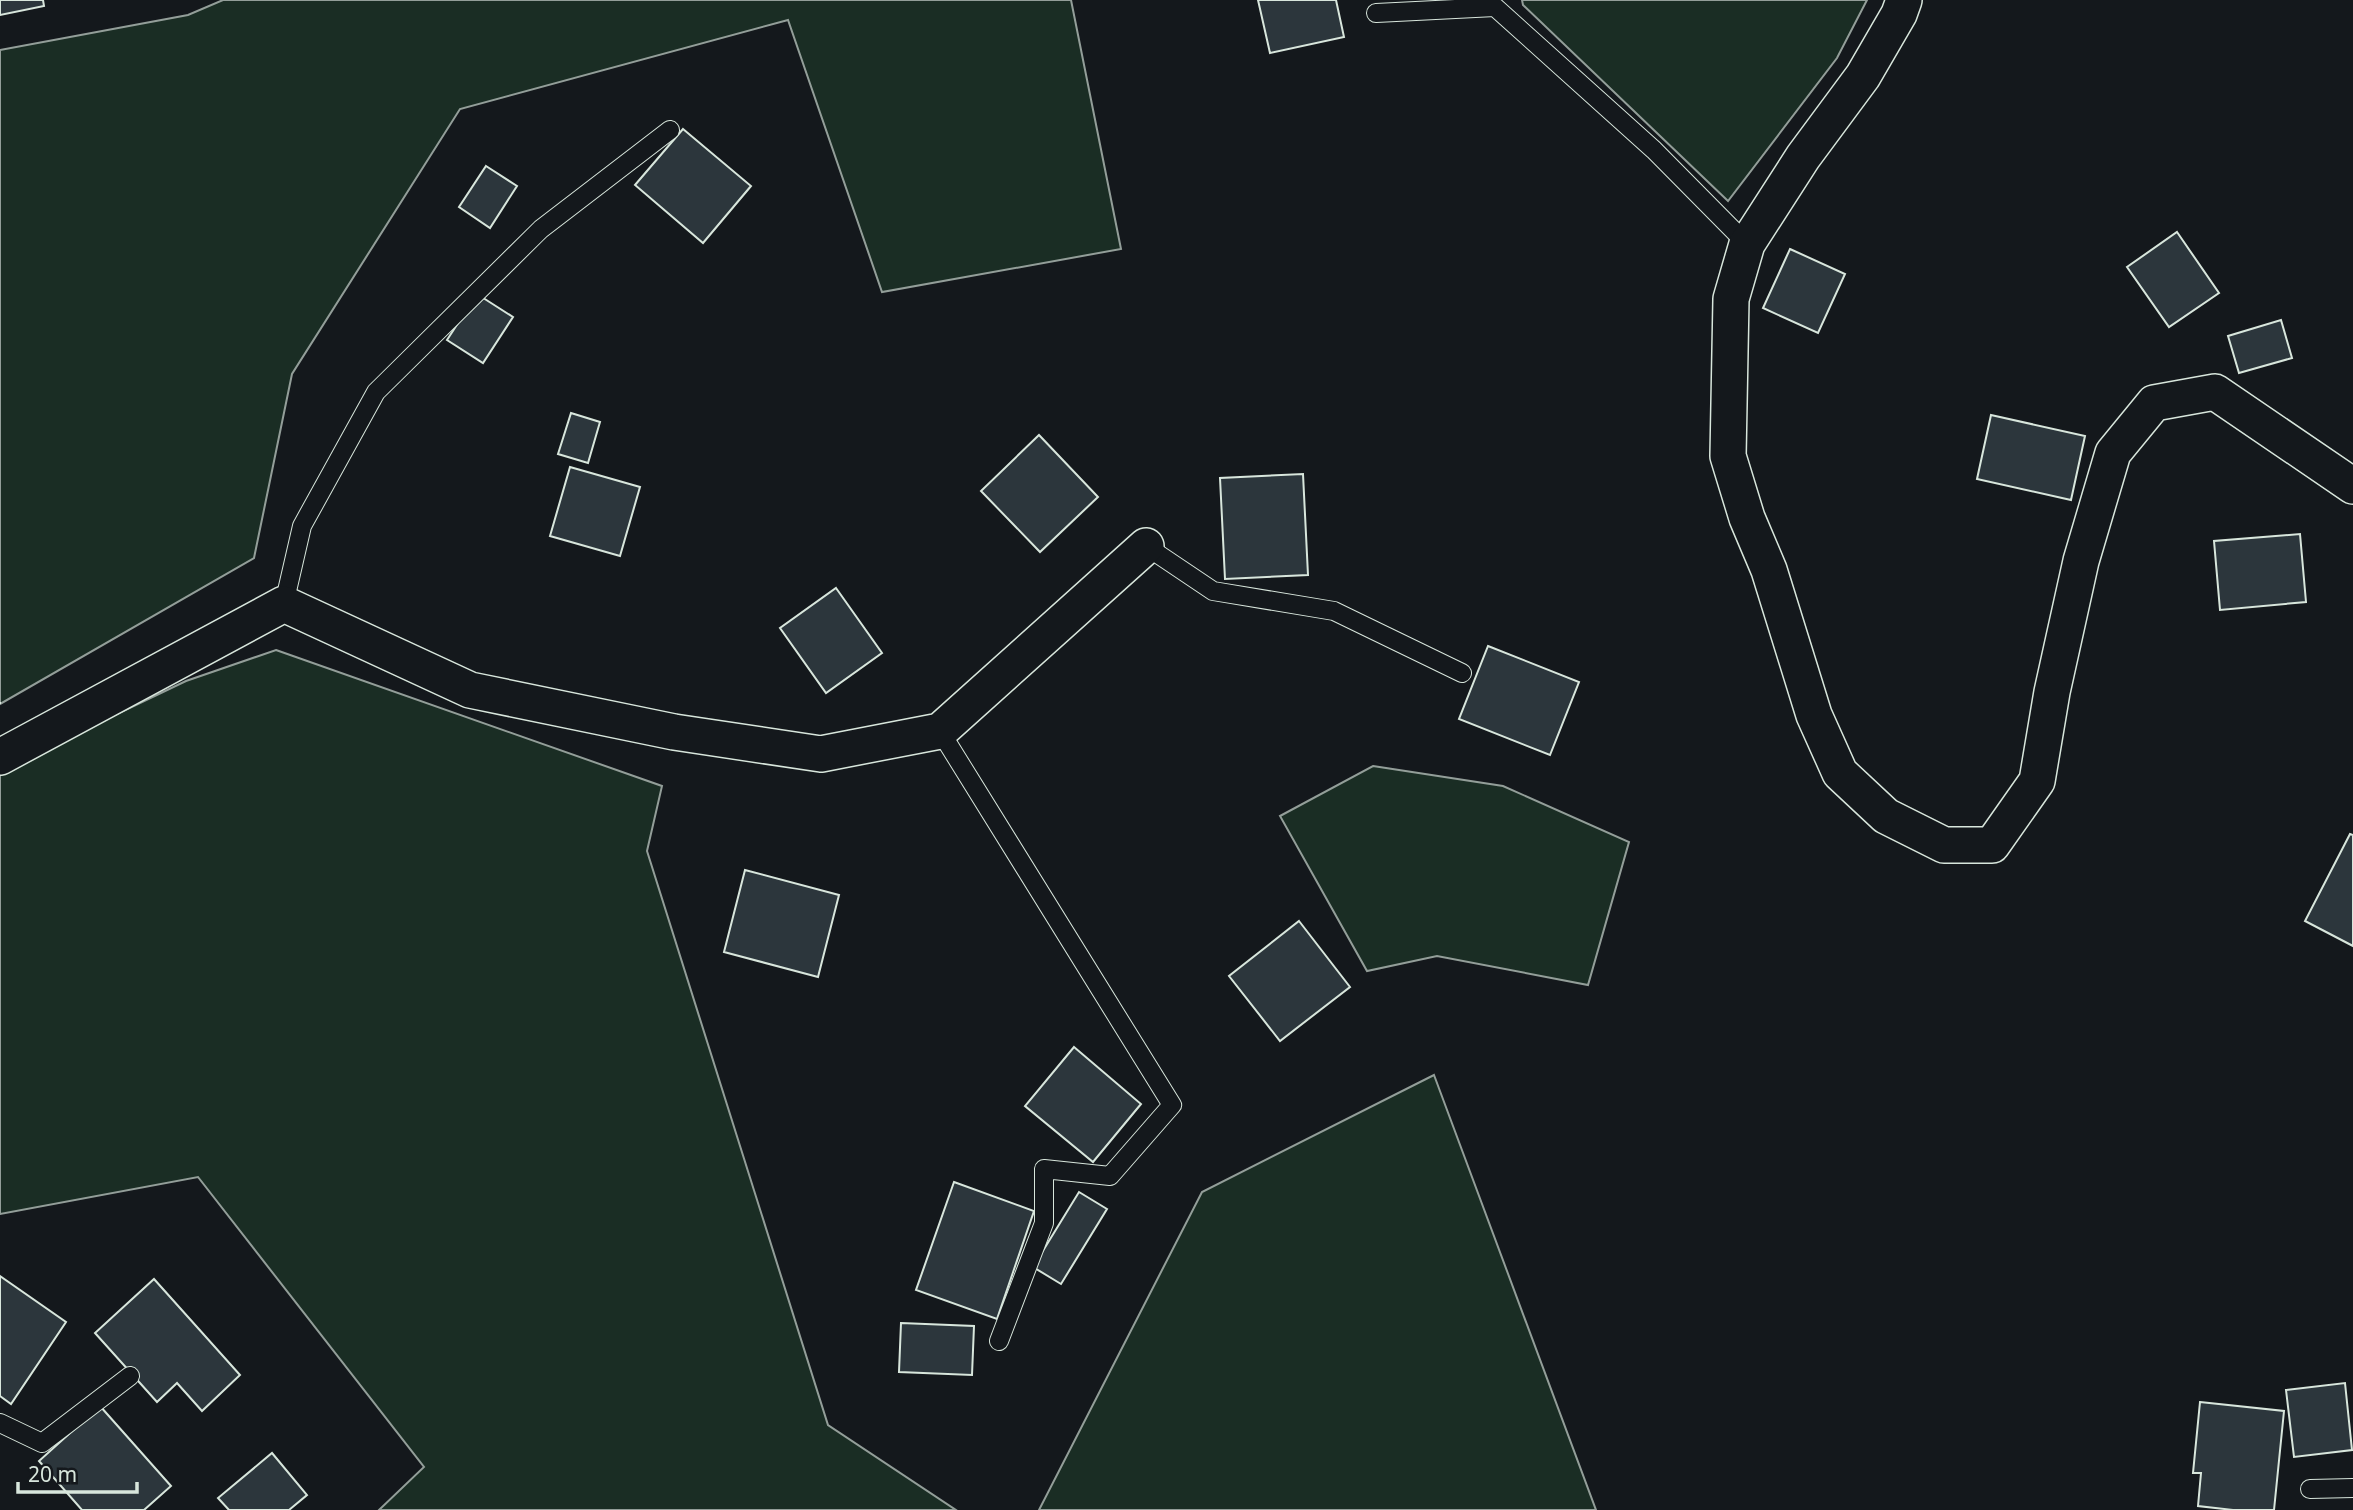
<svg xmlns="http://www.w3.org/2000/svg" width="2353" height="1510" font-family="'Noto Sans',sans-serif">
  <rect width="100%" height="100%" fill="#14181c"/>
  <g fill="#1a2d24" stroke="#939e99" stroke-width="2">
    <path d="M223,0H1071L1121,249L882,292L788,20L460,109L292,374L254,558L0,704V50L188,15Z"/>
    <path d="M1522,0H1867L1837,58L1728,201L1523,5Z"/>
    <path d="M276,650L662,786L647,851L828,1425L956,1510H379L424,1467L198,1177L0,1214V770L186,681Z"/>
    <path d="M1373,766L1503,786L1629,842L1588,985L1437,956L1367,971L1280,816Z"/>
    <path d="M1434,1075L1596,1510H1039L1202,1192Z"/>
  </g>
  <g fill="#2c363c" stroke="#d8e6dc" stroke-width="2">
    <path d="M0,0H43L44,6L0,15Z"/>
    <path d="M1258,0H1336L1344,37L1270,53Z"/>
    <path d="M683,129L751,186L703,243L635,185Z"/>
    <path d="M486,166L517,186L490,228L459,207Z"/>
    <path d="M2177,232L2219,293L2169,327L2127,267Z"/>
    <path d="M1790,249L1845,274L1818,333L1763,308Z"/>
    <path d="M477,294L513,317L483,363L447,340Z"/>
    <path d="M2281,320L2292,358L2239,373L2228,336Z"/>
    <path d="M571,413L600,422L588,463L558,454Z"/>
    <path d="M1991,415L2085,436L2071,500L1977,479Z"/>
    <path d="M1039,435L1098,497L1040,552L981,491Z"/>
    <path d="M570,467L640,487L620,556L550,536Z"/>
    <path d="M1303,474L1308,575L1225,579L1220,478Z"/>
    <path d="M2300,534L2306,602L2220,610L2214,541Z"/>
    <path d="M836,588L882,653L826,693L780,628Z"/>
    <path d="M1488,646L1579,682L1550,755L1459,719Z"/>
    <path d="M2350,834L2353,835V946L2305,921Z"/>
    <path d="M745,870L839,895L818,977L724,952Z"/>
    <path d="M1299,921L1350,987L1280,1041L1229,976Z"/>
    <path d="M1074,1047L1141,1104L1093,1162L1025,1106Z"/>
    <path d="M954,1182L1034,1211L997,1319L916,1290Z"/>
    <path d="M1079,1192L1107,1209L1061,1284L1033,1267Z"/>
    <path d="M0,1276L66,1322L11,1404L0,1396Z"/>
    <path d="M154,1279L240,1375L202,1411L177,1383L157,1402L95,1333Z"/>
    <path d="M901,1323L974,1326L972,1375L899,1372Z"/>
    <path d="M2345,1383L2352,1450L2294,1457L2286,1390Z"/>
    <path d="M2200,1402L2284,1411L2274,1510H2233L2198,1506L2201,1473H2193Z"/>
    <path d="M100,1406L171,1486L144,1510H82L39,1461Z"/>
    <path d="M272,1453L307,1495L289,1510H229L218,1498Z"/>
  </g>
  <g fill="none" stroke-linecap="round" stroke-linejoin="round">
    <g stroke="#d8e6dc" stroke-width="20">
      <g id="lane">
        <path d="M1376,13L1495,7L1654,150L1747,244"/>
        <path d="M1146,546L1213,591L1334,611L1462,673"/>
        <path d="M284,604L302,526L376,392L541,229L670,130"/>
        <path d="M940,731L1172,1105L1110,1176L1044,1169V1223L999,1341"/>
        <path d="M0,1423L42,1443L130,1376"/>
        <path d="M2310,1489L2353,1488"/>
      </g>
    </g>
    <g stroke="#d8e6dc" stroke-width="38">
      <g id="street">
        <path d="M1904,0L1899,14L1863,76L1803,157L1747,244L1731,299L1728,456L1747,518L1769,570L1814,715L1840,773L1886,816L1944,845H1992L2037,781L2052,692L2081,561L2113,453L2154,403L2215,392L2353,486"/>
        <path d="M0,757L284,604L470,690L674,732L821,754L940,731L1146,546"/>
      </g>
    </g>
    <use href="#lane" stroke="#14181c" stroke-width="18"/>
    <use href="#street" stroke="#14181c" stroke-width="35"/>
    <path stroke="#d8e6dc" stroke-width="2" stroke-dasharray="9 3.5" stroke-linecap="butt" d="M0,702V704"/>
  </g>
  <path d="M18 1482v10h119v-10" fill="none" stroke="#d8e6dc" stroke-width="3.5"/>
  <text x="28" y="1482" font-size="21" fill="#d8e6dc" stroke="#14181c" stroke-width="5" paint-order="stroke">20 m</text>
</svg>
